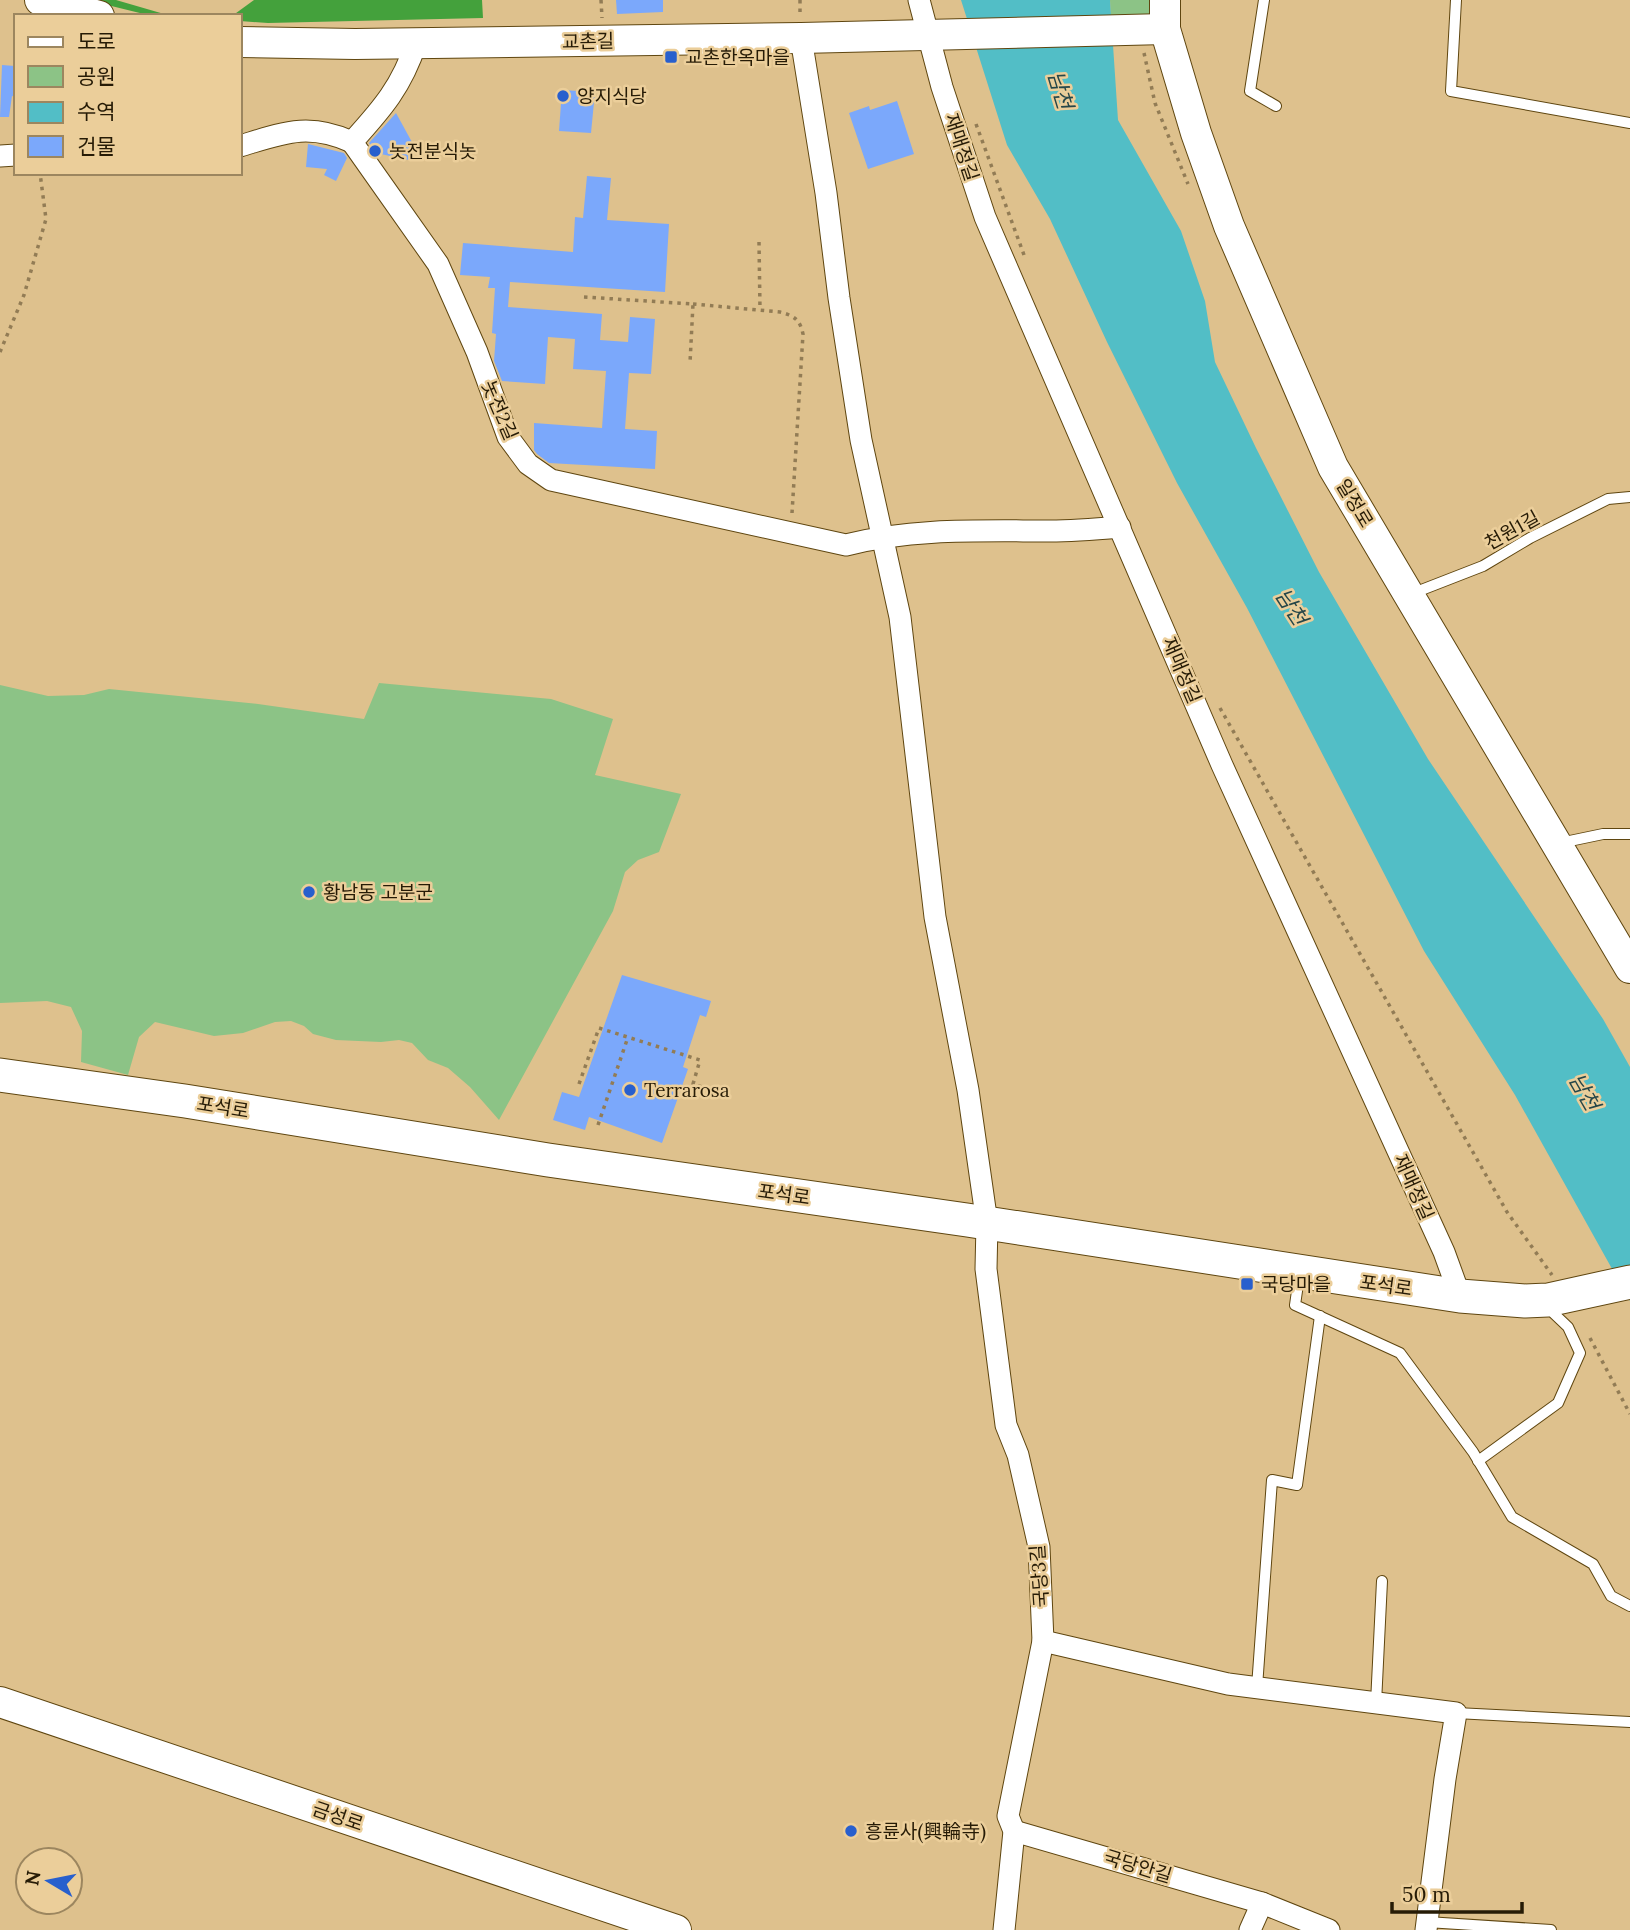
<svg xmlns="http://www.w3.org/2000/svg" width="1630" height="1930" font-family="Lora,'Noto Sans KR',serif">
  <rect width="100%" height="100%" fill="#dec18d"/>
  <g fill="#8cc386">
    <path d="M1110,0H1165V29L1112,31Z"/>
    <path d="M379,683L551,699L613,719L595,775L681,794L659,852L638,860L625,872L613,911L499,1120L470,1087L448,1068L428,1060L412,1043L399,1040L381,1042L336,1040L313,1034L304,1026L291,1021L275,1022L243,1033L214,1036L155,1022L139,1037L128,1075L81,1062L82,1031L71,1007L47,1001L0,1003V685L48,696L84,695L109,689L258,704L364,719Z"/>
  </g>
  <g fill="#44a13c">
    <path d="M87,0H116L171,16H152Z"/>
    <path d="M254,0H482L483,18L268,23L240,21V16H232Z"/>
  </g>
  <path fill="#52bec6" d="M961,0H1110L1118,120L1181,231L1205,301L1215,362L1256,448L1319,572L1428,759L1603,1019L1630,1067V1301L1515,1095L1424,951L1247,608L1177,483L1107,342L1050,219L1007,145Z"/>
  <g fill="#7ba8fb">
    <path d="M616,0H663V12L617,14Z"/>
    <path d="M2,65L15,66L13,82L16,83V97L12,96L9,117H0Z"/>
    <path d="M562,90L595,92L591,133L559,131Z"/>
    <path d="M897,101L914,154L868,169L849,113L869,106L870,110Z"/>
    <path d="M396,113L413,144L409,160L376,153L369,143Z"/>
    <path d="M308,144L344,153L347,158L336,181L324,175L327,169L306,167Z"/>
    <path d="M587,176L611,178L607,220L669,224L665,292L510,282L508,307L602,314L600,340L628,342L630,317L655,319L651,374L629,373L625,429L657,431L655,469L549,463L537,454L534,450V423L602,428L606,371L573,369L575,339L548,337L545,384L502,381L494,361L496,334L492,333L495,288H488L490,277L460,275L463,243L573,252L575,217L583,218Z"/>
    <path d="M622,975L711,1001L706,1017L700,1015L683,1067L688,1069L662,1143L589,1117L585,1130L553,1120L562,1092L579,1097Z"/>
  </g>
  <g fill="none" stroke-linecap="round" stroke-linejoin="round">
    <g stroke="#5f4610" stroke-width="12">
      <g id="lane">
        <path d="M1264,0L1250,91L1276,106"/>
        <path d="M1456,0L1451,91L1630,123"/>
        <path d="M1411,594L1483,566L1530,538L1608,499L1630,497"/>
        <path d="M1560,843L1603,834H1630"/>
        <path d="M1299,1277L1295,1305L1400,1353L1473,1452L1512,1517L1593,1564L1611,1596L1630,1606"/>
        <path d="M1478,1461L1558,1403L1580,1353L1568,1327L1547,1307"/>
        <path d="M1257,1687L1272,1480L1297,1485L1320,1316"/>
        <path d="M1376,1703L1382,1581"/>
        <path d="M1456,1713L1630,1722"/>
        <path d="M1427,1922L1551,1930"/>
      </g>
    </g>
    <g stroke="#5f4610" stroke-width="23">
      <g id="street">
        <path d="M919,0L942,87L985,217L1222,765L1444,1252L1460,1296"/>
        <path d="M801,38L826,193L839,298L861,440L900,617L935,917L968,1090L987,1223L986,1269L1006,1425L1018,1455L1039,1547L1043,1641L1008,1816L1014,1831L1004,1930"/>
        <path d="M416,43C402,86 382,109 352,142L438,264L477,352L508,437L528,464L551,480L846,545C913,528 981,531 1050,531C1073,531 1097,529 1120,527"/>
        <path d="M240,146C283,133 308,122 352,142"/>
        <path d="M0,156L16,155"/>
        <path d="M1043,1641L1228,1684L1456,1713L1445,1779L1426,1930"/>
        <path d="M1014,1831L1262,1903"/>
        <path d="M1250,1930L1262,1903L1329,1930"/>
      </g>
    </g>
    <g stroke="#5f4610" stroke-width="32">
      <g id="secondary">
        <path d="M40,0L99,16"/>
        <path d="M1165,0V29L1196,133L1229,226L1333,467L1630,968"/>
        <path d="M240,42L355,44L801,38L1165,29"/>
        <path d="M0,1702L676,1930"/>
      </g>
    </g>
    <g stroke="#5f4610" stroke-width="35">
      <path id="primary" d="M0,1075L185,1101L548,1160L967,1220L1460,1296L1525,1301L1548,1300L1630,1282"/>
    </g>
    <g stroke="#927c55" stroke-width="3.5" stroke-dasharray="3.5 5" stroke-linecap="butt">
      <path d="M601,0L602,18"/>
      <path d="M800,0V15"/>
      <path d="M1144,53L1155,103L1188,184"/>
      <path d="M976,124L1024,255"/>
      <path d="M759,242L760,310"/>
      <path d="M584,297L693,304L690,363"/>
      <path d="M693,304L780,312C795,316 800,320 803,334L792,513"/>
      <path d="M0,352L24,295L46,219L40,173"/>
      <path d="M1220,708L1507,1212L1552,1275"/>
      <path d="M579,1084L599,1028L700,1060L693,1084L705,1088"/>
      <path d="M598,1125L628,1037"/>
      <path d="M1590,1338L1630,1414"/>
    </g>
    <use href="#lane" stroke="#fff" stroke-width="10"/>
    <use href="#street" stroke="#fff" stroke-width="21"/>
    <use href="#secondary" stroke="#fff" stroke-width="30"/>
    <use href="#primary" stroke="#fff" stroke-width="33"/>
  </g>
  <g fill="#285fcd" stroke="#ebce9a" stroke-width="2.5">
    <rect x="664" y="50" width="14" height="14" rx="3.5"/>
    <circle cx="563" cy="96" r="7"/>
    <circle cx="375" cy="151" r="7"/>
    <circle cx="309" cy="892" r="7"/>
    <circle cx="630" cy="1090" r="7"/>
    <rect x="1240" y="1277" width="14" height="14" rx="3.5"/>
    <circle cx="851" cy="1831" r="7"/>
  </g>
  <g text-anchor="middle" stroke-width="5" stroke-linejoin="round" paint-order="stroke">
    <g font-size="19" fill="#261b06" stroke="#ebce9a">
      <text transform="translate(588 41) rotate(-1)" y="7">교촌길</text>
      <text transform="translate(962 147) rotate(72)" y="7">재매정길</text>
      <text transform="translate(500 410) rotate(67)" y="7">놋전2길</text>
      <text transform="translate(1355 503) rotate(59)" y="7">일정로</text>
      <text transform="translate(1512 530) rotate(-29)" y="7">천원1길</text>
      <text transform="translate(1182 670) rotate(67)" y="7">재매정길</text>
      <text transform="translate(223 1107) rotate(9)" y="7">포석로</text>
      <text transform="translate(1414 1187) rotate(66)" y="7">재매정길</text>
      <text transform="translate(784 1194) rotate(8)" y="7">포석로</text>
      <text transform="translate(1386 1285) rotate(8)" y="7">포석로</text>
      <text transform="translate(1039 1576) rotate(-94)" y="7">국당3길</text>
      <text transform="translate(338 1816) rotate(19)" y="7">금성로</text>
      <text transform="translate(1138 1866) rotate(17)" y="7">국당안길</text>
    </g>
    <g font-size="19" fill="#261b06" stroke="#ebce9a" text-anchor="start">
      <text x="685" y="64">교촌한옥마을</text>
      <text x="577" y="103">양지식당</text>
      <text x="389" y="158">놋전분식놋</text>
      <text x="323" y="899">황남동 고분군</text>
      <text x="644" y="1097">Terrarosa</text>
      <text x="1261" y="1291">국당마을</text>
      <text x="865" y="1838">흥륜사(興輪寺)</text>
    </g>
    <g font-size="21" font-style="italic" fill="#264749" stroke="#ebce9a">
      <text transform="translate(1060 90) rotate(73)" y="7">남천</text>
      <text transform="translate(1291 607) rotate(57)" y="7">남천</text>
      <text transform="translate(1584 1092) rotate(60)" y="7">남천</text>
    </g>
  </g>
  <rect x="14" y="14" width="228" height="161" fill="#ebce9a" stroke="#9c865f" stroke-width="2"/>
  <rect x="28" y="37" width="35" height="10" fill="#ffffff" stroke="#9c865f" stroke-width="2"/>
  <text x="77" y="49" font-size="21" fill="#261b06">도로</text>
  <rect x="28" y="66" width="35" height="21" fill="#8cc386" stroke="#9c865f" stroke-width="2"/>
  <text x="77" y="84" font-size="21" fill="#261b06">공원</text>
  <rect x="28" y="102" width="35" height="21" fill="#52bec6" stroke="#9c865f" stroke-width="2"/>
  <text x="77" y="119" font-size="21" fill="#261b06">수역</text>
  <rect x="28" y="136" width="35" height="21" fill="#7ba8fb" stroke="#9c865f" stroke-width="2"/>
  <text x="77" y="154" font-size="21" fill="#261b06">건물</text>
  <g transform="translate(49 1881) rotate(280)"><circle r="33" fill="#ebce9a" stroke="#9c865f" stroke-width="2"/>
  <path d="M0-5L12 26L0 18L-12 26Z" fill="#285fcd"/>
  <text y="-10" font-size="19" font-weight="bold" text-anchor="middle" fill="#261b06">N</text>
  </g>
  <path d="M1392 1902v10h130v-10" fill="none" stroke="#261b06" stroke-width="3.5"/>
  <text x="1402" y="1902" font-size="21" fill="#261b06" stroke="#ebce9a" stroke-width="5" paint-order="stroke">50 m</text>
</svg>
